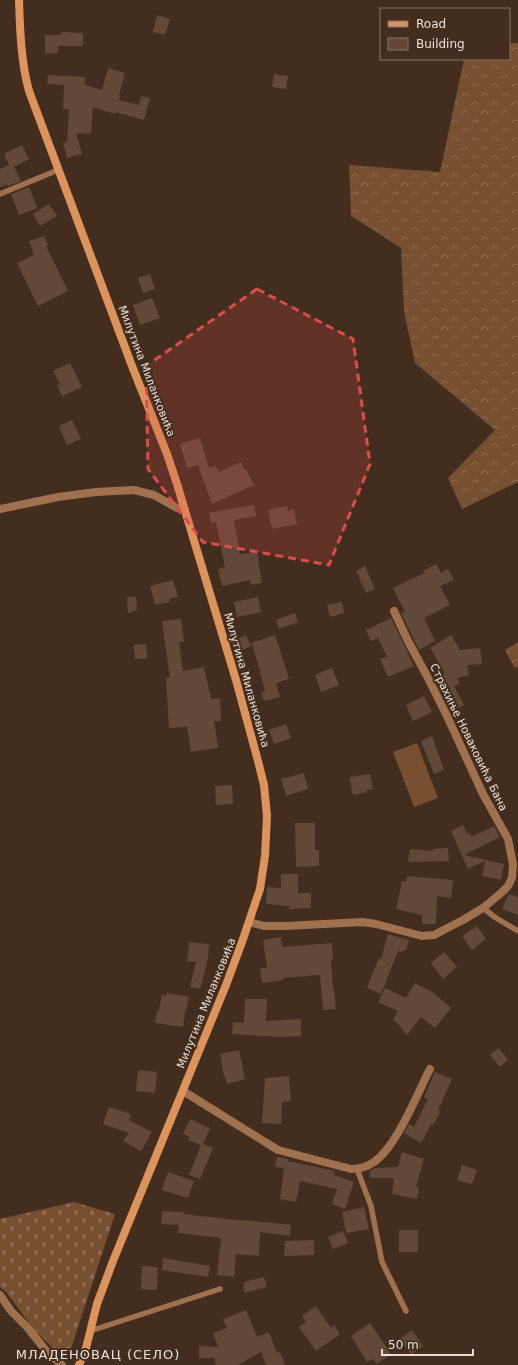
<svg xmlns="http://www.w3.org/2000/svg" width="518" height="1365" font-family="'DejaVu Sans',sans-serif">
  <defs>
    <pattern id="forest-crowns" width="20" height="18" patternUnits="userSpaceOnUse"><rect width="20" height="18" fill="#774f31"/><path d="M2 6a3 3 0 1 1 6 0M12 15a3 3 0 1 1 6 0" fill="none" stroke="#8b684e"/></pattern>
    <pattern id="cemetery-stones" width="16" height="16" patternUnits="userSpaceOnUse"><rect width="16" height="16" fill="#774f31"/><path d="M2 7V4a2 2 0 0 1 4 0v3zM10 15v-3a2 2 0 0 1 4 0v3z" fill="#8b684e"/></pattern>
  </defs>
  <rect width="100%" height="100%" fill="#432d1e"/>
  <g fill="url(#forest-crowns)">
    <path d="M509,43H518V482L462,509L448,478L495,430L415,363L404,312L401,248L351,216L349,165L440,172L464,59H509Z"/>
    <path d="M518,642V668L514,667L505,650Z"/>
  </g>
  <path fill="url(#cemetery-stones)" d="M74,1202L115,1214L67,1361L35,1331L6,1292L0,1287V1219Z"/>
  <path fill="#774f31" d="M417,743L438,798L414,807L393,752Z"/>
  <g fill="#604939">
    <path d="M157,15L170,19L165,35L153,32Z"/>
    <path d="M61,32L83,33V46H58V53L45,54V35H61Z"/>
    <path d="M108,68L125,73L119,95L120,96L119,100L139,105L141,96L150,98L144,120L115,112V114L93,107L91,134L76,133L82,154L67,158L63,143L67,142L69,109H63L64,85L47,84L48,75L85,77V85L102,90Z"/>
    <path d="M274,74L288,76L286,89L272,87Z"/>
    <path d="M22,145L29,159L14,167L21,181L8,186L7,184L0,187V169L9,165L4,154Z"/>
    <path d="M29,187L37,208L19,215L11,194Z"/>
    <path d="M49,204L57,216L40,226L33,214Z"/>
    <path d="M44,236L48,245L46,246L68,291L38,306L17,263L34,255L29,241Z"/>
    <path d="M150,274L155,289L143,293L138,278Z"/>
    <path d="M152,298L160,318L140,325L133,305Z"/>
    <path d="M70,363L82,387L62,396L57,385L60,384L53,371Z"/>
    <path d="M72,420L81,439L67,445L59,426Z"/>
    <path d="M200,438L209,468L216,466L219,472L241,462L245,470L246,469L254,485L212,504L198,465L187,468L180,444Z"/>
    <path d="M254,505L256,516L234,520L240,554L257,551L262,583L251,585L250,580L222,586L218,569L225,567L216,522L211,523L209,513Z"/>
    <path d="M287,506L288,511L294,509L297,524L272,529L268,510Z"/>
    <path d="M436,564L441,573L448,569L454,580L440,586L450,605L424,618L435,641L419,650L401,613L405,612L393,588L424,573L423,571Z"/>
    <path d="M365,566L375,589L366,593L356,571Z"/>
    <path d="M173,580L178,597L169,599L170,602L155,605L150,586Z"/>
    <path d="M127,597H136L137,610L128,613Z"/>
    <path d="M258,597L261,612L237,617L234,602Z"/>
    <path d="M342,602L344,613L330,617L327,605Z"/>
    <path d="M295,613L298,622L279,629L276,620Z"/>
    <path d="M391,618L414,666L388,677L380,659L387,657L378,638L371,641L366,630Z"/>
    <path d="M181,619L184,642H179L183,671L204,667L211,699L220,698L221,721H214L218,748L191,752L187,727L169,728L166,678H170L162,621Z"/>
    <path d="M246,635L251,646L237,653L231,642Z"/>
    <path d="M275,635L289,679L276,683L280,697L264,701L261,692L265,691L257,660L252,643Z"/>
    <path d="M451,635L460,650L480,648L482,664L467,665L469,675L457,678L460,684L454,686L464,705L452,711L437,677L445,673L430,648Z"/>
    <path d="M146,644L147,658L135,659L134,645Z"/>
    <path d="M332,668L339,685L321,692L315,675Z"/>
    <path d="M424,696L432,712L413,721L406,705Z"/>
    <path d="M286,724L291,738L274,744L269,730Z"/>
    <path d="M432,736L444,770L434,774L421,741Z"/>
    <path d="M304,773L308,789L286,796L281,779Z"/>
    <path d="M370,774L373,789L366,790L367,792L354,795L352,793L350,777Z"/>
    <path d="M232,785L233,804L216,805L215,786Z"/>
    <path d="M295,823H315V850H319V866L296,867Z"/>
    <path d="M463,825L467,834L470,833L471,837L494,826L500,837L464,855L504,864L501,880L482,876L485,861L468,869L451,831Z"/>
    <path d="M448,848L449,861L408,862L410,849L433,851V849Z"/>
    <path d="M281,874H298V893H311V908L289,909V906L266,904L267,887L281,888Z"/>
    <path d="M407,876L453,880L451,898L437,896L436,924H422V915L396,909L402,881L406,882Z"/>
    <path d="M509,894L518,897V915L502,909Z"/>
    <path d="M477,926L486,939L472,950L462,936Z"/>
    <path d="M388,934L409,940L406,950H403L402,952L398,951L381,994L367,988L379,958L381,959Z"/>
    <path d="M281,937L282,947L332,943L333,960H331L333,989H334L336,1009L323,1010L320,975L283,978V980L262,983L260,968H267L263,940Z"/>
    <path d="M189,942L209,944L208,959L200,989L190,987L196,962L187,961Z"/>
    <path d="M444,952L457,967L443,979L431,963Z"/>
    <path d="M415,983L432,992L451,1008L435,1028L421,1017L407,1035L397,1023L393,1020L398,1011L378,1002L385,988L406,998Z"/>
    <path d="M167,993L189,997L186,1011H185L183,1027L155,1023L157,1010L159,1011L162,995L167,996Z"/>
    <path d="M245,999H267L266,1021L301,1019V1036L279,1037L232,1034L233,1022L244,1023Z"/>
    <path d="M499,1048L508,1060L500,1067L490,1055Z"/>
    <path d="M239,1050L245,1079L227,1084L223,1071L220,1054Z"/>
    <path d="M138,1070L157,1072L155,1093L136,1091Z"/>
    <path d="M435,1072L452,1079L438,1110L440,1111L434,1124L432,1123L421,1143L404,1133L409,1124L414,1127L428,1099L424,1097Z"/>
    <path d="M289,1076L291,1101L282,1102L281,1124L262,1123L265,1078Z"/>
    <path d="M109,1107L131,1114L129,1120L152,1132L141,1151L123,1141L129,1133L103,1124Z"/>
    <path d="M190,1119L210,1128L203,1144L213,1148L200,1179L189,1175L201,1145L188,1140L190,1137L183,1134Z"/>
    <path d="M402,1152L424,1159L416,1187H419L417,1199L392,1194L394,1178H370V1171L375,1168L398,1167Z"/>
    <path d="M277,1157L289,1159L288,1161L335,1171L334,1175L354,1182L345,1209L332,1204L337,1189L300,1181L296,1202L280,1199L284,1168L275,1167Z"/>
    <path d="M462,1165L477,1170L472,1184L457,1180Z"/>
    <path d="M168,1172L194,1181L188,1198L162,1190Z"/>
    <path d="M364,1207L369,1229L346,1233L342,1212Z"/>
    <path d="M162,1211L184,1212L183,1214L245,1221V1220L291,1225L290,1236L260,1232L259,1256L236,1254L234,1277L217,1275L221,1238L178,1233L179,1225L161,1224Z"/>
    <rect x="399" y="1230" width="19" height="22"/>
    <path d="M343,1231L348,1243L333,1249L328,1237Z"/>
    <path d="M314,1240V1255L284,1256L285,1241Z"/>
    <path d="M163,1258L210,1266L208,1277L162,1270Z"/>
    <path d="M142,1266L158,1267L157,1290L141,1289Z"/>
    <path d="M264,1277L267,1287L244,1293V1282Z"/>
    <path d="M316,1306L331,1328L334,1325L340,1334L316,1351L299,1327L306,1322L302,1316Z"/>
    <path d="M246,1310L257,1337L269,1332L277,1353L280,1352L285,1365H266L261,1352L238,1365H216L214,1358H199V1346L218,1347L213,1333L227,1328L223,1319Z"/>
    <path d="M370,1323L391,1354L377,1364L373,1359L367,1362L351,1336Z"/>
    <path d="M412,1330L423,1346L411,1355L400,1339Z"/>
  </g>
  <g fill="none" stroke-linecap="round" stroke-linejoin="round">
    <g stroke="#a0714f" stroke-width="5.5">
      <path d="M0,194L58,170"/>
      <path d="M483,908L496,918L518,931"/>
      <path d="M357,1169L371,1206L382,1262L406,1311"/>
      <path d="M90,1331L220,1289"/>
    </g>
    <g stroke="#a0714f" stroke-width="8">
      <path d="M0,509L58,497L96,492L134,490L154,495L177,508L185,510"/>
      <path d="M249,922L264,926H286L362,922L376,924L422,936L434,935L463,920L483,908L501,893L508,886L512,878L513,864L508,839L483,794L446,714L428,678L408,641L394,611"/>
      <path d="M183,1091L278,1150L351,1169C360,1169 367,1167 374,1162C397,1146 417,1094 430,1069"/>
      <path d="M0,1295L11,1311L27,1327L47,1352L62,1365"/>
    </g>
    <path stroke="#dd935c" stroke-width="8" d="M19,0C20,30 21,62 29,91L132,366L167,454L177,484L236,680L258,761L264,785L267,816L265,856L260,889L242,942L226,985L113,1261L97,1304L86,1348L79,1365"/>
  </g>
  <path fill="#db4d4b" fill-opacity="0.2" stroke="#db4d4b" stroke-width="3" stroke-dasharray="8 5" stroke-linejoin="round" d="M257,289L353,339L370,464L329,565L203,542L148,469L146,366Z"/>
  <g text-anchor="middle" stroke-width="4" stroke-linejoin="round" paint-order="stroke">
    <g font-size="11" fill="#eddfd5" stroke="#432d1e">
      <text transform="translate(147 371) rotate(69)" y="4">Милутина Миланковића</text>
      <text transform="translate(247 680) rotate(74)" y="4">Милутина Миланковића</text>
      <text transform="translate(469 737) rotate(64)" y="4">Страхиње Новаковића Бана</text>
      <text transform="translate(206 1003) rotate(-68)" y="4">Милутина Миланковића</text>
    </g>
    <g font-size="13" letter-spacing="1" fill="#eddfd5" stroke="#432d1e">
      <text x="98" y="1359">МЛАДЕНОВАЦ (СЕЛО)</text>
    </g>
  </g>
  <rect x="380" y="8" width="130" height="52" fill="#432d1e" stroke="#877467"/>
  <rect x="388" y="21" width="20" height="6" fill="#dd935c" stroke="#877467"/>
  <text x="416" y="28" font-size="12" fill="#eddfd5">Road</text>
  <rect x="388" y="38" width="20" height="12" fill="#604939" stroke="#877467"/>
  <text x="416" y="48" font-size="12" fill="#eddfd5">Building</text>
  <path d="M382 1349v6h91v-6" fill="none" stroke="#eddfd5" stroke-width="2"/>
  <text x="388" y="1349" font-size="12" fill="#eddfd5" stroke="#432d1e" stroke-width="3" paint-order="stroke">50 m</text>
</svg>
